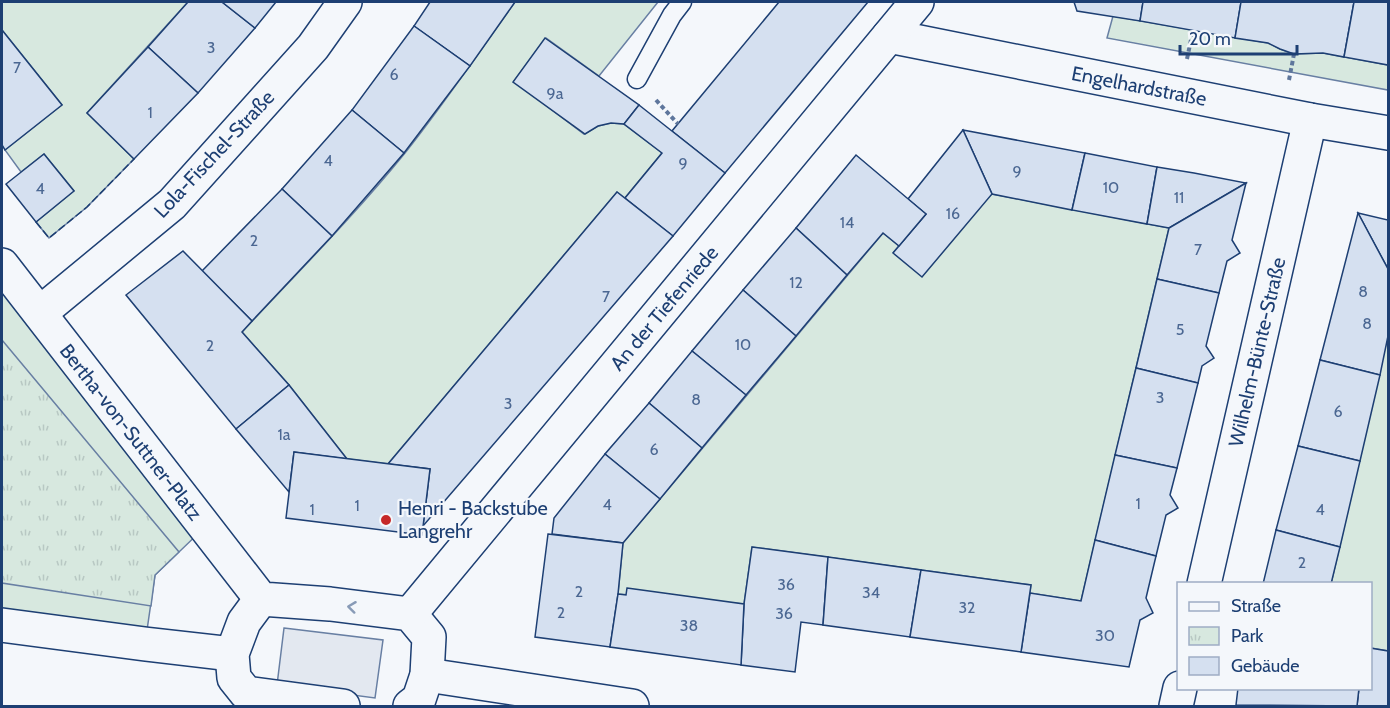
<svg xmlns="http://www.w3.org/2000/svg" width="1390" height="708" font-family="Cabin,sans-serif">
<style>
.green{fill:#d7e8df;stroke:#687fa3;stroke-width:1.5}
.park{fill:url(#park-tufts);stroke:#687fa3;stroke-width:1.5}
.parking{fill:#e3e8f0;stroke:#687fa3;stroke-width:1.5}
.building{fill:#d5e0f0;stroke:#1d3f73;stroke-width:1.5}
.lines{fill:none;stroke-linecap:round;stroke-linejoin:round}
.lane-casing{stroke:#1d3f73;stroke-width:21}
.street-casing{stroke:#1d3f73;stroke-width:36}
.path{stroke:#5e769c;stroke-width:4;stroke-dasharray:4.5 3;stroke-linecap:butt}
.lane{stroke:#f4f7fb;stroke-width:18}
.street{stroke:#f4f7fb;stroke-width:33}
.fence{stroke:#1d3f73;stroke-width:1.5;stroke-dasharray:8 3;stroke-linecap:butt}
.oneway{stroke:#889bb7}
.poi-dot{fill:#c62828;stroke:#f4f7fb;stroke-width:2}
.labels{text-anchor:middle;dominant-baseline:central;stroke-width:4.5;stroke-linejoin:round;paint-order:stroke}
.number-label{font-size:16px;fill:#4b6792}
.street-label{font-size:20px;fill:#1d3f73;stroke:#f4f7fb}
.poi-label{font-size:20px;fill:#1d3f73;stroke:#f4f7fb;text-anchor:start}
</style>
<defs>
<pattern id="park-tufts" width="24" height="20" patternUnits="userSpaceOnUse" patternTransform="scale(1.5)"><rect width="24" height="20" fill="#d7e8df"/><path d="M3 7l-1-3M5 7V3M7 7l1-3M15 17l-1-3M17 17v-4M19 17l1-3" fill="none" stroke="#b8c8c3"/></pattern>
</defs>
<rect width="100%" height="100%" fill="#f4f7fb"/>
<g class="green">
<path d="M2 2H188L87 113 134 159 87 207 49 238 36 222 74 191 44 154 21 172 5 150 62 105 2 30Z"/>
<path d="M515 2H658L599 76 546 38 514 81 584 134 598 126 611 123 624 124 662 153 625 198 617 192 388 464 347 459 289 385 242 332C297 273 354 216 405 153 444 104 479 52 515 2Z"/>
<path d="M1113 16 1268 43 1280 49 1294 54 1323 53 1388 65V90L1107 38Z"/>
<path d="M992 194 1169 228 1081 601 1030 593 1031 585 752 547 744 604 618 594 623 543 883 233 899 246 893 253Z"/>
<path d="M2 265 205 527 155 575 145 644 2 625Z"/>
<path d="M1388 335V651L1371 648 1370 584H1331Z"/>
</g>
<path class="park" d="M2 340 179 552 155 575 151 606 2 583Z"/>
<path class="parking" d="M284 628 383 640 375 698 277 685Z"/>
<g class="building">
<path d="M188 2H222L255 28 198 93 148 47Z"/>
<path d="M222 2H276L255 28Z"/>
<path d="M430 2H515L470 66 414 26Z"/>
<path d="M779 2H868L725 173 672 131Z"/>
<path d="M1074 2H1143L1140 21 1077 11Z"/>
<path d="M1143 2H1241L1235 38 1140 21Z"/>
<path d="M1241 2H1354L1344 57 1323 53 1294 54 1280 49 1268 43 1235 38Z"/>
<path d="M1354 2H1388V65L1344 57Z"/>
<path d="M414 26 470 66 404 153 352 110Z"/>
<path d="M2 30 62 105 5 150 2 145Z"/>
<path d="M545 38 639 105 624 124 611 123 598 126 585 134 513 82Z"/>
<path d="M148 47 198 93 134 159 87 113Z"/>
<path d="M639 105 725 173 673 236 625 198 662 153 624 124Z"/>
<path d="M352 110 404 153 332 236 282 189Z"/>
<path d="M963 130 1085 153 1072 210 992 194Z"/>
<path d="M963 130 992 194 922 277 893 253 926 214 908 199Z"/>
<path d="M1085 153 1157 167 1147 224 1072 210Z"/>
<path d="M44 154 74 191 36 222 6 184Z"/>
<path d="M856 155 926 214 899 246 883 233 847 275 796 228Z"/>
<path d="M1157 167 1194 173 1246 183 1169 228 1147 224Z"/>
<path d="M1246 183 1232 240 1240 253 1227 261 1219 293 1157 279 1169 228Z"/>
<path d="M282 189 332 236 252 321 202 271Z"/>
<path d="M617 192 673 236 423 526 430 469 388 464Z"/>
<path d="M1358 213 1388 220V269Z"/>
<path d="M1358 213 1388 269V336L1380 375 1320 360Z"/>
<path d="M796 228 847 275 796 336 743 290Z"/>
<path d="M183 251 252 321 242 332 289 385 236 429 126 295Z"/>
<path d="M1157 279 1219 293 1206 346 1214 358 1202 366 1198 383 1136 368Z"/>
<path d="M743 290 796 336 746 395 692 351Z"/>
<path d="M692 351 746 395 702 448 649 403Z"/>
<path d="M1320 360 1380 375 1360 461 1298 446Z"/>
<path d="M1136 368 1198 383 1177 468 1115 455Z"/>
<path d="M289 385 347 459 294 452 289 492 236 429Z"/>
<path d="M649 403 702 448 660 499 605 454Z"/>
<path d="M1298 446 1360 461 1340 547 1276 530Z"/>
<path d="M294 452 430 469 422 535 286 518Z"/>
<path d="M605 454 660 499 623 543 552 534 554 518Z"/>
<path d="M1115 455 1177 468 1170 495 1178 508 1166 515 1156 556 1095 540Z"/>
<path d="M1276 530 1340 547 1331 584H1263Z"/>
<path d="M548 534 623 543 618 594 610 647 535 637Z"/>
<path d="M1095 540 1156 556 1146 598 1153 613 1140 620 1129 667 1021 652 1030 593 1081 601Z"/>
<path d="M752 547 828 557 823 625 801 622 795 672 741 665 744 604Z"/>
<path d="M828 557 921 570 910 637 823 625Z"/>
<path d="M921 570 1031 585 1021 652 910 637Z"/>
<path d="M627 588 744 604 741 665 610 647 618 594 626 595Z"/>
<path d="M1370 648 1388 651V706H1357L1359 688H1370Z"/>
<path d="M1238 688H1359L1357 706 1236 705Z"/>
</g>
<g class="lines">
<g class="lane-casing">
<path id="lane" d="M637 79 672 15 682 2"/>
</g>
<g class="street-casing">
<g id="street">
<path d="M889 36 1310 120 1388 133"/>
<path d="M2 265 261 599 330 604 410 614 429 637 427 675 419 699 410 706"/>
<path d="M40 313 172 204 313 47 345 2"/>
<path d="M1204 584 1310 120"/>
<path d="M261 599 244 622 232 654 234 678 246 693 343 706"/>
<path d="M410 614 917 2"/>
<path d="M2 625 145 644 232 654"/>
<path d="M427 675 632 706"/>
<path d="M1176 706 1180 688"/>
</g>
</g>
<g class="path">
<path d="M1187 59 1193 30"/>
<path d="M1289 80 1294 54"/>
<path d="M656 100 678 124"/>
</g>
<use href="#lane" class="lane"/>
<use href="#street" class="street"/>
<path class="fence" d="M36 222 49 238 87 207 134 159"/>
</g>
<defs><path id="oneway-chevron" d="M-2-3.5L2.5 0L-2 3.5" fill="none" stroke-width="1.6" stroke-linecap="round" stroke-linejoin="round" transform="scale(1.5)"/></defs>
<use class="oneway" href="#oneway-chevron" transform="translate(352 607) rotate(-173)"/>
<circle class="poi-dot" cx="386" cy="520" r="6"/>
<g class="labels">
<g class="number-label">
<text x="211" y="47">3</text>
<text x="17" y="67">7</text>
<text x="394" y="74">6</text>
<text x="555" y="93">9a</text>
<text x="150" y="112">1</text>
<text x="328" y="160">4</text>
<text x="683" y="163">9</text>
<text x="1017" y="171">9</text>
<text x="1111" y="187">10</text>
<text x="40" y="188">4</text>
<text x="1179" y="197">11</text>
<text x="953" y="213">16</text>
<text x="847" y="222">14</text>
<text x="254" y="240">2</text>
<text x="1198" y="249">7</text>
<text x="796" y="282">12</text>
<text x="1363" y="291">8</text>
<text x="606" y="296">7</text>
<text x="1367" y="323">8</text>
<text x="1180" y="329">5</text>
<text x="743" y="344">10</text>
<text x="210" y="345">2</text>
<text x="1160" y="397">3</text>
<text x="696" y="399">8</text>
<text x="508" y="403">3</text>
<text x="1338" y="411">6</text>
<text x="284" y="434">1a</text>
<text x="654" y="449">6</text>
<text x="1138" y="503">1</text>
<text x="607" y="504">4</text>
<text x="357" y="505">1</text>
<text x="312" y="509">1</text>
<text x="1320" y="509">4</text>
<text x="1302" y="562">2</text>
<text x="786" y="584">36</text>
<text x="579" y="591">2</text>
<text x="871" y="592">34</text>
<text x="967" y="607">32</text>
<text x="561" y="612">2</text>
<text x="784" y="613">36</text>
<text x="689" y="625">38</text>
<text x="1105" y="635">30</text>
</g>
<g class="street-label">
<text transform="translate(1139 86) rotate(11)">Engelhardstraße</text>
<text transform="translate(214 154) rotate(-47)">Lola-Fischel-Straße</text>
<text transform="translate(664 308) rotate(-50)">An der Tiefenriede</text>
<text transform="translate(1257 352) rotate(-77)">Wilhelm-Bünte-Straße</text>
<text transform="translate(131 432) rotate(52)">Bertha-von-Suttner-Platz</text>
</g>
<g class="poi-label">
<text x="398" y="508">Henri - Backstube<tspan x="398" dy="23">Langrehr</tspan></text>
</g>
</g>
<rect width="1390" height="708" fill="none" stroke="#1d3f73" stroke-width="6"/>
<rect x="1177" y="582" width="195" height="108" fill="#f4f7fb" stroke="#9eadc5" stroke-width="1.5"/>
<rect x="1189" y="602" width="30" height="9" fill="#f4f7fb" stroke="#9eadc5" stroke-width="1.5"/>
<text x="1231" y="612" font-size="18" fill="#1d3f73">Straße</text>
<rect x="1189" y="627" width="30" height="18" fill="url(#park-tufts)" stroke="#9eadc5" stroke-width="1.5"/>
<text x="1231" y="642" font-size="18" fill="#1d3f73">Park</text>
<rect x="1189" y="657" width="30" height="18" fill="#d5e0f0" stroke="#9eadc5" stroke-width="1.5"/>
<text x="1231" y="672" font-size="18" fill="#1d3f73">Gebäude</text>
<path d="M1180 45v9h117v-9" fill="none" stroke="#1d3f73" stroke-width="3"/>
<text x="1189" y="45" font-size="18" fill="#1d3f73" stroke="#f4f7fb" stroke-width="4.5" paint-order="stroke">20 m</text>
</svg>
